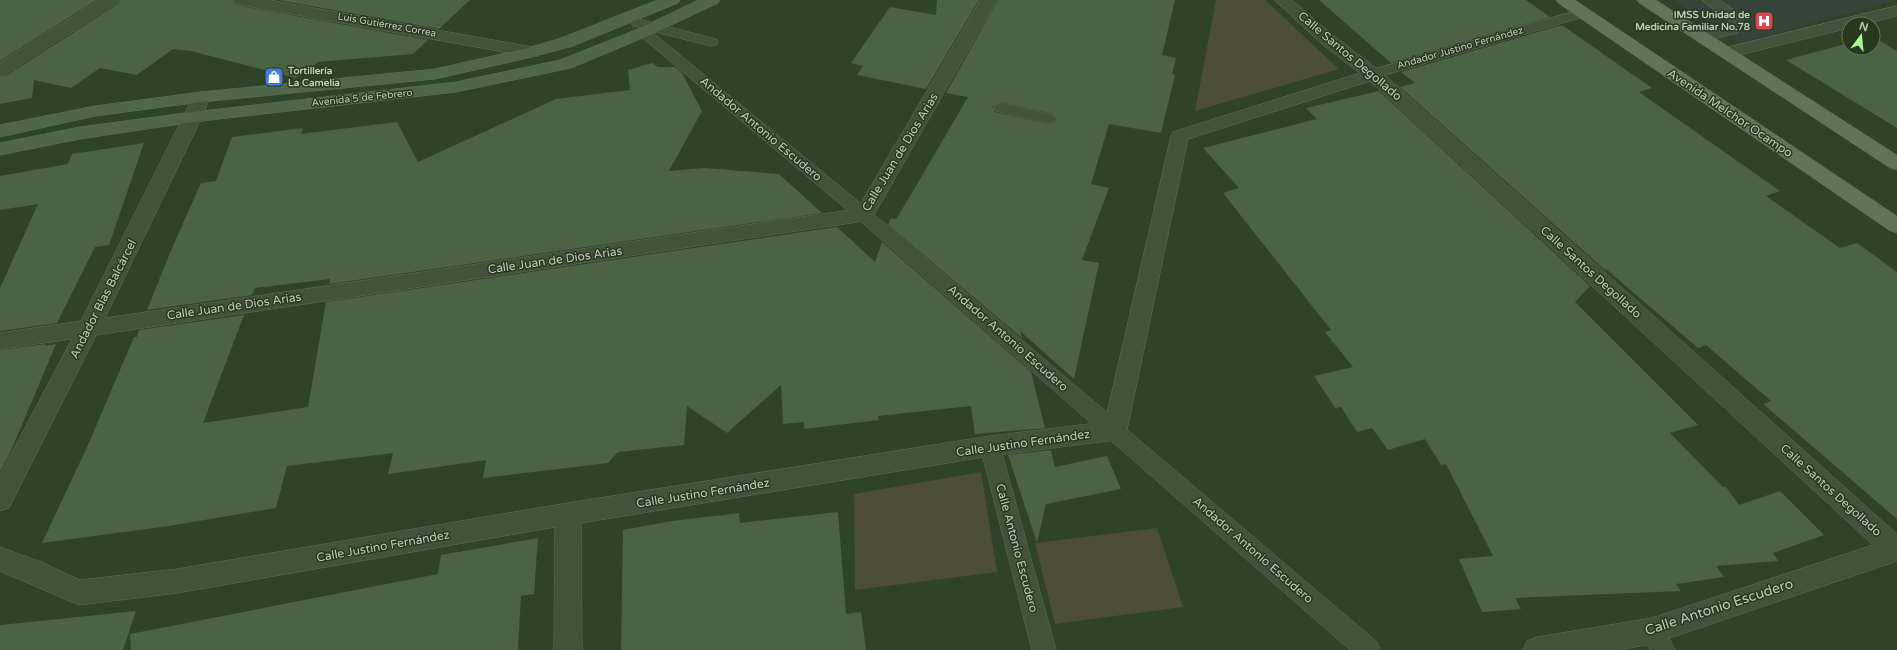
<svg xmlns="http://www.w3.org/2000/svg" width="1897" height="650" font-family="'Varela Round',sans-serif">
<style>
.medical{fill:#344439}
.green{fill:#4c4e36}
.building{fill:#4c6244;fill-rule:evenodd}
.lines{fill:none;stroke-linecap:round;stroke-linejoin:round}
.lane-casing{stroke:#60705b;stroke-width:1}
.street-casing{stroke:#60705b;stroke-width:1}
.secondary-casing{stroke:#60705b;stroke-width:1}
.primary-casing{stroke:#4e5f49;stroke-width:1}
.lane{fill:#42533c;fill-rule:evenodd}
.street{fill:#42533c;fill-rule:evenodd}
.secondary{fill:#50664b;fill-rule:evenodd}
.primary{fill:#61735b;fill-rule:evenodd}
.labels{text-anchor:middle;dominant-baseline:central;stroke-width:3;stroke-linejoin:round;paint-order:stroke}
.far-poi-label{font-size:10px;font-weight:bold;fill:#beccba;stroke:#273821;text-anchor:end}
.far-street-label{font-size:10px;fill:#beccba;stroke:#273821}
.street-label{font-size:12px;fill:#beccba;stroke:#273821}
.near-street-label{font-size:14px;fill:#beccba;stroke:#273821}
</style>
<rect width="100%" height="100%" fill="#2f4328"/>
<path class="medical" d="M1673 0H1897L1742 42Z"/>
<g class="green">
<path d="M1216 0H1265L1339 69 1195 111Z"/>
<path d="M981 472 997 572 855 590 854 494Z"/>
<path d="M1157 528 1183 607 1055 624 1035 543Z"/>
</g>
<g class="building">
<path d="M0 0H97L0 61Z"/>
<path d="M120 0H232L235 4 241 6 428 40 413 54 318 62 296 78 191 51 173 49 137 75 100 68 71 88 34 80 32 98 0 104V76L7 75 118 4Z"/>
<path d="M278 0H470L439 29Z"/>
<path d="M937 0H979L926 89 857 75 863 66 851 63 890 7 936 15Z"/>
<path d="M998 0H1175L1162 55 1176 58 1172 74 1175 75 1161 133 1109 124 1091 184 1109 188 1082 260 1099 263 1074 379 1020 331 1022 338 888 225 891 218 896 219 909 198 968 97 946 93ZM1001 102 1053 114 1056 119 1053 122 1047 124 995 112 992 107Z"/>
<path d="M1319 0H1526L1550 17 1391 63Z"/>
<path d="M1562 25 1652 88 1639 92 1780 191 1766 196 1840 248 1857 243 1897 272V519L1763 404 1771 401 1706 345 1698 348 1606 269 1605 270 1400 87 1415 83 1401 72Z"/>
<path d="M1873 37 1897 51V128L1786 60 1849 43V48H1873Z"/>
<path d="M652 63 658 67H675L682 73 702 111 669 171 704 168 779 174 822 213 329 284 330 279 255 288 252 295 147 310 172 248 201 183 216 181 232 137 303 128 301 134 397 122 418 162 556 99 630 90 628 70Z"/>
<path d="M1379 91 1590 286 1575 302 1698 425 1670 433 1723 487H1726L1739 505 1780 491 1824 535 1773 553 1778 561 1716 566 1724 577 1676 584 1681 591 1515 598 1521 609 1482 612 1459 559 1493 556 1446 464 1441 465 1425 439 1388 450 1372 428 1357 432 1341 407 1335 408 1314 376 1353 367 1325 332 1331 330 1223 193 1239 188 1203 148 1317 119 1306 108Z"/>
<path d="M144 143 109 245 95 247 57 323 0 331V288L38 204 0 210V176L68 164 72 154Z"/>
<path d="M837 227 875 262 882 242 1031 372 1045 428 975 434 971 406 878 416 879 420 804 429V422L783 424 781 385 727 433 687 406 684 445 618 452 608 463 483 478 486 460 388 474 393 453 287 466 276 508 169 526 42 543 88 445 134 337H137L139 330 244 315 203 423 308 407 326 302Z"/>
<path d="M46 344 45 346 56 344 11 451 0 472V350Z"/>
<path d="M1051 450 1055 467 1107 456 1121 489 1046 504 1037 543 1008 455Z"/>
<path d="M838 512 846 614 861 612 866 650H621L623 530 672 521 739 513 740 523Z"/>
<path d="M538 538 534 594 521 596 518 650H131L130 634 438 574 441 555Z"/>
<path d="M136 611 123 650H0V625Z"/>
</g>
<g class="lines">
<g class="lane-casing">
<g id="lane">
<path d="M1702 0C1707 0 1714 0 1718 0 1726 3 1745 18 1745 26L1738 33 1703 41 1698 40 1696 37 1698 34 1728 27 1731 25 1729 21Z"/>
<path d="M1582 9 1587 10 1589 13 1587 16 1378 77H1368L1366 74 1368 71Z"/>
<path d="M638 19 716 39 718 42 716 45 711 46 651 31 870 211 1377 642 1380 650H1350L858 219 639 35 637 32 642 28 633 26 631 23 633 20Z"/>
<path d="M1001 103 1053 115 1055 118 1053 121 1047 123 996 111 993 108 996 105Z"/>
<path d="M990 437 997 440 1000 446 1056 650H1032L980 446 983 440Z"/>
<path d="M1652 620 1661 623 1675 650H1650L1640 631 1643 623Z"/>
</g>
</g>
<g class="street-casing">
<g id="street">
<path d="M100 0H119L117 3 6 74 0 75V63Z"/>
<path d="M233 0H269L532 47 538 48 540 52 538 56 532 57 241 5 235 3Z"/>
<path d="M981 0H997L871 220 96 335 9 508 0 511V475L72 339 0 349V333L81 321 195 93 201 92 207 93 210 97 202 117 105 318 857 209Z"/>
<path d="M1275 0H1292L1334 36 1379 70 1897 534V561L1652 644 1617 650H1523L1527 641 1537 637 1652 618 1873 545 1370 81 1188 139 1127 430 1123 437 1115 440 990 456 581 523 582 650H554L555 527 177 593 79 605 0 571V547L41 562 80 580 177 569 568 503 990 436 1105 422 1171 136 1173 132 1360 73 1322 44Z"/>
<path d="M1897 6V16L1864 24H1849V28L1727 58 1721 57 1719 53 1721 49Z"/>
</g>
</g>
<g class="secondary-casing">
<g id="secondary">
<path d="M658 0H680L678 3 573 46 532 57 435 79 201 102 95 116 0 137V125L95 106 201 92 435 69 528 48 561 38Z"/>
<path d="M699 0H720L718 3 650 35 571 68 456 92 193 122 80 139 0 155V143L80 127 193 112 456 82 560 60 638 29Z"/>
</g>
</g>
<g class="primary-casing">
<g id="primary">
<path d="M1556 0H1575L1897 216V233L1890 231 1558 3Z"/>
<path d="M1637 0H1656L1897 155V170L1890 168 1639 3Z"/>
</g>
</g>
<use href="#lane" class="lane"/>
<use href="#street" class="street"/>
<use href="#secondary" class="secondary"/>
<use href="#primary" class="primary"/>
</g>
<defs>
<g id="hospital-square" transform="scale(1)"><rect x="-9" y="-9" width="18" height="18" rx="4" fill="#e0444e" stroke="#273821"/><path d="M-5-5h3v3.5h4V-5h3V5h-3V1.5h-4V5h-3Z" fill="#fff"/></g>
<g id="shop-square" transform="scale(1)"><rect x="-9" y="-9" width="18" height="18" rx="4" fill="#3f7fe0" stroke="#273821"/><path d="M-5-2.5h2.3a2.7 3.5 0 0 1 5.4 0H5L5.5 6h-11ZM-1.5-2.5h3a1.5 2.3 0 0 0-3 0Z" fill="#fff"/></g>
</defs>
<g fill-rule="evenodd">
<use href="#hospital-square" x="1764" y="21"/>
<use href="#shop-square" x="274" y="77"/>
</g>
<g class="labels">
<g class="far-poi-label">
<text x="1750" y="15">IMSS Unidad de<tspan x="1750" dy="12">Medicina Familiar No.78</tspan></text>
<text x="288" y="71" text-anchor="start">Tortillería<tspan x="288" dy="12">La Camelia</tspan></text>
</g>
<g class="far-street-label">
<text transform="translate(387 25) rotate(10)">Luis Gutiérrez Correa</text>
<text transform="translate(1460 48) rotate(-16)">Andador Justino Fernández</text>
<text transform="translate(362 98) rotate(-6)">Avenida 5 de Febrero</text>
</g>
<g class="street-label">
<text transform="translate(1350 56) rotate(40)">Calle Santos Degollado</text>
<text transform="translate(1730 113) rotate(34)">Avenida Melchor Ocampo</text>
<text transform="translate(761 129) rotate(40)">Andador Antonio Escudero</text>
<text transform="translate(900 152) rotate(-59)">Calle Juan de Dios Arias</text>
<text transform="translate(555 260) rotate(-8)">Calle Juan de Dios Arias</text>
<text transform="translate(1591 272) rotate(42)">Calle Santos Degollado</text>
<text transform="translate(103 299) rotate(-63)">Andador Blas Balcárcel</text>
<text transform="translate(234 306) rotate(-8)">Calle Juan de Dios Arias</text>
<text transform="translate(1008 338) rotate(41)">Andador Antonio Escudero</text>
<text transform="translate(1023 443) rotate(-8)">Calle Justino Fernández</text>
<text transform="translate(1831 490) rotate(42)">Calle Santos Degollado</text>
<text transform="translate(703 493) rotate(-9)">Calle Justino Fernández</text>
<text transform="translate(383 546) rotate(-10)">Calle Justino Fernández</text>
<text transform="translate(1017 548) rotate(75)">Calle Antonio Escudero</text>
<text transform="translate(1253 550) rotate(41)">Andador Antonio Escudero</text>
</g>
<g class="near-street-label">
<text transform="translate(1719 607) rotate(-18)">Calle Antonio Escudero</text>
</g>
</g>
<g transform="translate(1861 36) rotate(16)"><circle r="19" fill="#273821" stroke="#63735e"/>
<path d="M0-3L7 15L0 10L-7 15Z" fill="#aaf695"/>
<text y="-6" font-size="11" font-weight="bold" text-anchor="middle" fill="#beccba">N</text>
</g>
</svg>
